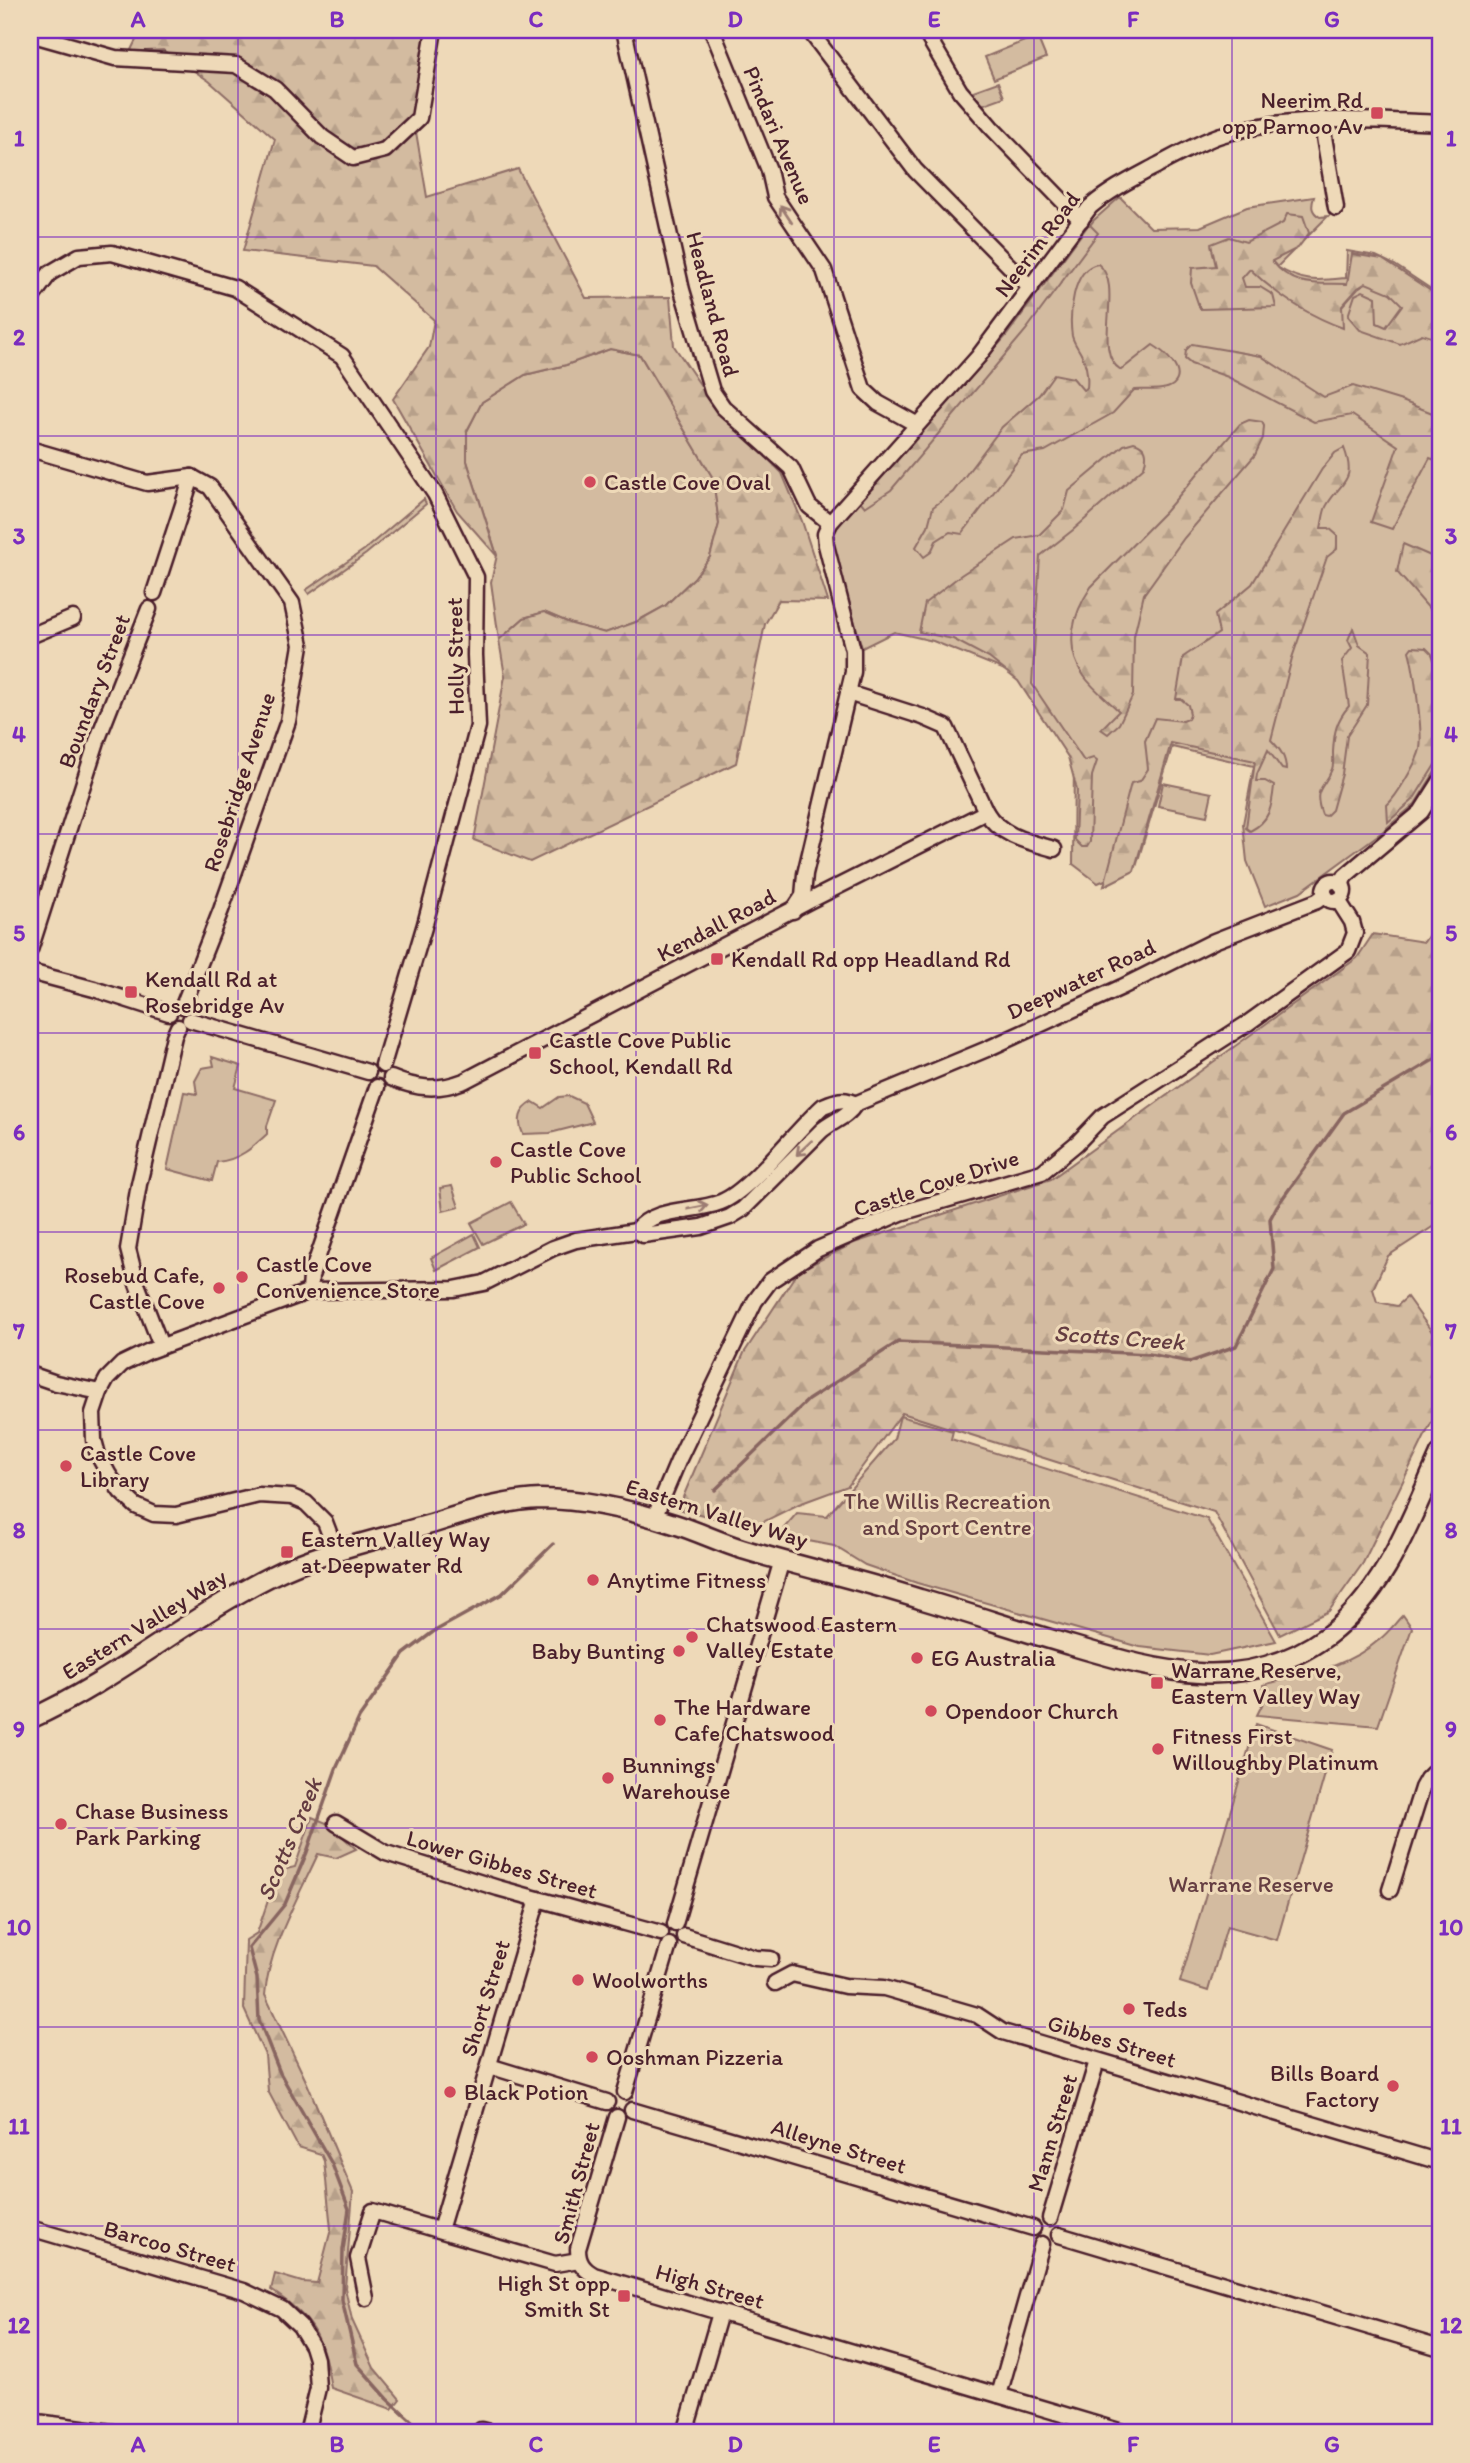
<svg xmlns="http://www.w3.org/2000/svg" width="1470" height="2463" font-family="Itim,sans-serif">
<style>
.green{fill:#d3bba0;stroke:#8e6d66;stroke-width:2}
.forest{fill:url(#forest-firs);stroke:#8e6d66;stroke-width:2}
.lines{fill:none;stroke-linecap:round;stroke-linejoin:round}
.stream{stroke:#886560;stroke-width:3.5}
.minor-casing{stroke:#4a1f2b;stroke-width:19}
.major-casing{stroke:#4a1f2b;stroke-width:23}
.minor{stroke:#eed9b8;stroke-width:14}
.major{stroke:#eed9b8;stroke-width:18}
.oneway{stroke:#9c7c72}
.grid{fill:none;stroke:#7b2cbf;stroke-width:2;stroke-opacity:0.55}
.poi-dot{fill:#d1495b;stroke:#eed9b8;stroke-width:2.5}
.labels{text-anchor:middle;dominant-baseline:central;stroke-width:6;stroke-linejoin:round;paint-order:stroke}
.poi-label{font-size:23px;fill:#4a1f2b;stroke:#eed9b8;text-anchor:start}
.street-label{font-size:23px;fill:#4a1f2b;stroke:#eed9b8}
.park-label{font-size:23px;fill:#653e42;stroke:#eed9b8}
.water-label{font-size:24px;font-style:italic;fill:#643c41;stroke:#eed9b8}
.neatline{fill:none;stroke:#7b2cbf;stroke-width:2.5}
.grid-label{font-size:23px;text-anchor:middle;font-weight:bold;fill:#7b2cbf}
</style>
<defs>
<pattern id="forest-firs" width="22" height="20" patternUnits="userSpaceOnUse" patternTransform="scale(1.75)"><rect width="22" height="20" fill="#d3bba0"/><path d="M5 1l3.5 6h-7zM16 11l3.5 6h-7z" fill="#b7a08a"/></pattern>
</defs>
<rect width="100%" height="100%" fill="#eed9b8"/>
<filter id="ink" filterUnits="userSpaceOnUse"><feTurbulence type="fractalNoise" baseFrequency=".0143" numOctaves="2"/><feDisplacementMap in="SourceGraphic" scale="14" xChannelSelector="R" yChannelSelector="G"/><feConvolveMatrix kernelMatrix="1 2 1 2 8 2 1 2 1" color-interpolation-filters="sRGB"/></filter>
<g filter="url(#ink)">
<g class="green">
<path d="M1037 36 1046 58 994 79 985 57Z"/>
<path d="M998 82 1004 97 979 106 973 91Z"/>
<path d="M1120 197 1151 228 1200 227 1247 207 1314 197C1311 206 1311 212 1320 217L1328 216 1277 267C1304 283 1316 281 1346 278L1347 251 1376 256 1395 265 1440 295V764L1415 804 1382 832 1300 892 1265 906 1247 861 1243 824 1254 766 1172 747 1136 867 1098 883 1073 864 1074 761 1015 674 933 641 894 632 862 648 834 548V533L842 521 963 392 1094 220Z"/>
<path d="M610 349 640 355 713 478 719 524 710 557 694 578 665 606 636 622 605 633 572 624 544 612 524 618 499 640 491 582 497 555 467 461V431L482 402 525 375 566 365Z"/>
<path d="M424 499 426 504 366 554 309 594 306 590 364 550Z"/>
<path d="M1163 783 1212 793 1207 816 1158 806Z"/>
<path d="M212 1057 241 1066 235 1088 276 1100 267 1126V1134C252 1148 239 1160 217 1162L212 1181 167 1169 184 1092 197 1094 195 1081 202 1068 214 1066Z"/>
<path d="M569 1096 584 1103 593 1122 550 1133 523 1134C517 1120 519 1110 533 1102L543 1108 559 1097Z"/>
<path d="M452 1186 459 1207 443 1211 440 1188Z"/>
<path d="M511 1202 524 1224 483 1244 471 1223Z"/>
<path d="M474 1234 480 1247 436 1270 431 1258Z"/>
<path d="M900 1416 953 1431 951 1439 1207 1519 1276 1641 1210 1655 1140 1647 917 1583 865 1565 834 1546 778 1535 797 1513 827 1516 894 1439Z"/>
<path d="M1403 1615 1412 1628 1378 1726 1257 1715 1264 1701 1263 1685C1305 1674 1347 1668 1380 1639 1389 1632 1395 1623 1403 1615Z"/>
<path d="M1256 1724 1332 1750 1277 1940 1227 1926 1208 1991 1180 1982Z"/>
</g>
<g class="forest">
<path d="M141 30H428L415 126 427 197 518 169 586 298 670 297 674 346 714 405 782 473 802 521 828 601 779 600 765 624 736 763 530 862 474 840 505 676 499 640 524 618 544 612 572 624 605 633 636 622 665 606 694 578 710 557 719 524 713 478 640 355 610 349 566 365 525 375 482 402 467 431V461L497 556 457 511 393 399 429 347 434 320 373 266 243 251 275 139 209 81 163 50 130 52Z"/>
<path d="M1287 214 1303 216 1309 233 1298 248 1272 261C1293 288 1316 283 1347 284L1352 254 1382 259 1440 297V344L1435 338 1422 334 1400 344 1360 330 1348 316 1355 295 1363 291 1376 297 1377 323 1386 327 1402 305 1390 293 1366 283 1358 288 1342 306 1343 328C1308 315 1277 296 1250 269L1242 278 1245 287H1260L1273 295 1276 307 1200 309 1191 283 1192 268 1216 266 1211 244 1229 237 1246 242 1283 223Z"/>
<path d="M1089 224 1098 233 1026 330 891 490 865 507 860 501 865 494 1006 336Z"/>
<path d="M1098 264C1126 285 1090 351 1121 370L1153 345C1163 351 1188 372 1173 385 1164 392 1145 389 1134 390L1113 413 1045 451 1022 455 962 534 950 532 936 541 931 552 924 557 916 547 928 526 933 507 953 492 1002 427 1039 395 1054 374 1073 378 1083 390 1087 388C1088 378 1087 366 1082 356 1079 349 1074 344 1072 336 1069 316 1072 268 1098 264Z"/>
<path d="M1192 344 1261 356 1324 397 1353 386 1402 401 1440 416V462L1430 458 1392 529 1371 522 1398 446 1352 415 1314 422 1228 377 1191 364 1185 359 1186 350Z"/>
<path d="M1249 420 1262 422 1264 426 1263 438 1255 455 1184 538 1144 594 1134 636 1133 695 1119 724 1108 734 1101 729 1119 711C1108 700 1093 689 1084 676 1063 647 1073 614 1091 587L1165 512 1240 424Z"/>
<path d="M1134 442C1147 446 1148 454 1144 467L1073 530 1040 556 1032 684 1084 761 1093 758 1097 761 1092 776 1090 842 1087 847H1082L1075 840 1077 790 1068 757 1018 681 989 658 953 639 919 632 925 603 961 575 1016 539 1039 535 1064 510 1069 491 1124 445Z"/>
<path d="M1344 448C1357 482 1341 481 1327 505 1323 511 1323 521 1321 528H1329L1337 535V549L1327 557 1292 658 1271 740C1280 749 1286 757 1286 770L1282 769 1268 750 1257 774 1256 781H1265L1274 786C1272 806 1270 821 1250 831L1246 828 1255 761 1171 743 1134 871 1104 886 1131 783 1140 781 1148 769 1145 741 1155 718 1183 721 1188 719 1190 714 1188 705 1181 699H1176L1183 657 1219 633 1215 615 1252 584 1322 469 1335 453Z"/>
<path d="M1403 544 1440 560V631L1432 612 1397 572Z"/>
<path d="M1353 628 1359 645 1370 653 1367 705 1347 736 1342 774 1332 810 1326 816 1322 815C1312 787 1324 790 1332 769 1334 764 1333 757 1333 752 1334 732 1336 721 1349 706L1342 661 1352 648 1348 640Z"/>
<path d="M1412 647 1426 648 1432 654 1440 677V757L1413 800 1388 822 1387 805C1397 796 1417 762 1420 749 1423 732 1414 668 1409 651Z"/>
<path d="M1440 919V1222L1388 1256 1373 1289 1377 1302 1397 1306 1407 1297 1440 1343V1405L1363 1563 1329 1611 1280 1635 1214 1512 902 1413 848 1486 799 1504 753 1527 678 1509 744 1353 798 1271 854 1243 1051 1179 1357 958 1373 934 1424 942Z"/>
<path d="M312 1817 329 1824 356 1849 336 1858 318 1854C299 1896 268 1949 265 1995L307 2083 353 2192 345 2288 352 2320 374 2368 400 2399 392 2409 331 2388C322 2336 315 2319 271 2290L275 2274 302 2282 317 2283 331 2229 324 2161 321 2154 298 2147 268 2091 265 2055 244 2009 246 1940 257 1933 278 1871 295 1867Z"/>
</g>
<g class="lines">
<g class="stream">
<path d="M715 1490 808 1400 898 1342 1149 1354 1190 1362 1236 1346 1274 1269 1270 1219 1277 1206 1344 1113 1440 1056"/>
<path d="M425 2433 388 2399 357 2364 342 2300 343 2250 349 2209 332 2164 280 2073 259 2020 257 1978 249 1948 285 1904 307 1852 336 1769 359 1718 404 1654 433 1632 502 1594 553 1544"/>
</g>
<g class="minor-casing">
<g id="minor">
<path d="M624 30 682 290 712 391 723 407 791 468 809 506 830 523"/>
<path d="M712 30 769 170 775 197 824 270 863 389 878 403 916 424"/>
<path d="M809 30 915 170 1031 288"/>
<path d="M924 30 960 91 991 127 1081 220"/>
<path d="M30 34 115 58 236 65 275 89 322 137 353 158 385 150 419 118 434 30"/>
<path d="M1321 119 1336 208"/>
<path d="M30 300 50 273 79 256 112 253 235 288 342 356 435 494 476 577 475 655 478 726 425 924 383 1065"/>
<path d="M30 449 147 483 192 477"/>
<path d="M154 593 192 477"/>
<path d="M30 636 73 618"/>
<path d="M848 693 923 717 946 727 986 812"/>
<circle cx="1334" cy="891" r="10"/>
<path d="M1341 885 1345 876 1421 812 1440 782"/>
<path d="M793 911 803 896 805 874 853 672V650L826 545 825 534 830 523 978 357 1090 207C1111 189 1134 178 1158 165 1179 154 1200 142 1221 135 1293 114 1367 120 1440 123"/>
<path d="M30 950 97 741 149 609"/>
<path d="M30 972 94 989 169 1013"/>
<path d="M183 1006 221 910 288 721 301 645 292 603 210 487 192 477"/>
<path d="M190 1020 368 1072"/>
<path d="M391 1078C417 1089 438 1091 464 1081L811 900 986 812C1000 836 1029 842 1054 849"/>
<path d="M636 1231C655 1206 694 1213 721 1202 750 1191 796 1130 823 1106 835 1101 844 1097 855 1104"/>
<path d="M310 1291 311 1276 377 1087"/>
<path d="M161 1346 137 1284 128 1249 139 1184 174 1036 178 1027"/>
<path d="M30 1374 56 1383 100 1392"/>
<path d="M654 1518 679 1459 755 1301 770 1281 818 1249 901 1213 1042 1172 1077 1143 1103 1116 1248 1023 1348 951 1355 933 1352 922 1338 900"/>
<path d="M336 1551 325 1522 306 1503 292 1497 259 1495 176 1515 154 1514 136 1506 121 1492 109 1475 98 1455 94 1440 93 1413 100 1392 107 1379 122 1364 149 1351 310 1291 454 1289 484 1283 553 1248 576 1240 636 1231 643 1235 701 1227 730 1217 743 1209 821 1131C832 1121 847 1118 855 1104L987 1049 1122 987 1214 941 1317 901 1325 895"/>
<path d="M336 1823 386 1853 498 1888 661 1933"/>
<path d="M1390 1890 1422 1788 1427 1779 1440 1766"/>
<path d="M675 1924 782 1560"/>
<path d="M684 1936 755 1958 771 1959"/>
<path d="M775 1983 792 1974 845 1986 884 1988 977 2015 1003 2032 1440 2162"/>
<path d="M489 2066 607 2102"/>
<path d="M625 2092 669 1945"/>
<path d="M632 2110 1033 2228"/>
<path d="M617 2117 578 2249C578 2262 583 2269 594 2275L1126 2433"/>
<path d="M1050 2218 1097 2061"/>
<path d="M30 2228 244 2291 282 2309 300 2326 312 2346 316 2359 318 2388 307 2433"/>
<path d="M440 2230 538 1899"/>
<path d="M1059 2235 1440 2348"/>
<path d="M366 2298 358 2258 373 2211 555 2264 579 2260"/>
<path d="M999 2395 1042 2244"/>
<path d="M30 2421 119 2433"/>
<path d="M481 2430 493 2433"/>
<path d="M685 2433 720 2313"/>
<path d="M1077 2433 1080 2420"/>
</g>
</g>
<g class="major-casing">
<path id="major" d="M30 1719C115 1681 187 1618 271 1576 319 1552 373 1541 424 1526 461 1515 501 1500 541 1499 586 1499 631 1510 674 1524 697 1531 719 1542 742 1549 801 1567 861 1580 920 1599 971 1614 1022 1631 1073 1646 1161 1672 1245 1696 1327 1636 1386 1592 1411 1518 1440 1454"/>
</g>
<use href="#minor" class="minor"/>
<use href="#major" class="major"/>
</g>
<defs><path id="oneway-shaft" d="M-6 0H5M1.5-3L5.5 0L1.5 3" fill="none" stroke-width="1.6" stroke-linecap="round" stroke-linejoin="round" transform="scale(1.75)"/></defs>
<g class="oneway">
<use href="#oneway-shaft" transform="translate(786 214) rotate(-123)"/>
<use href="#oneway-shaft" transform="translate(804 1148) rotate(136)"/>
<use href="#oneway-shaft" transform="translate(698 1207) rotate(-11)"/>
</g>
</g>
<path class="grid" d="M238 30V2433M436 30V2433M636 30V2433M834 30V2433M1034 30V2433M1232 30V2433M30 237H1440M30 436H1440M30 635H1440M30 834H1440M30 1033H1440M30 1232H1440M30 1430H1440M30 1629H1440M30 1828H1440M30 2027H1440M30 2226H1440"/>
<g class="poi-dot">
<rect x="1370" y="106" width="14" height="14" rx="3.5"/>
<circle cx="590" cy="482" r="7"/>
<rect x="710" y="952" width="14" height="14" rx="3.5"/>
<rect x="124" y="985" width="14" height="14" rx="3.5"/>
<rect x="528" y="1046" width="14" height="14" rx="3.5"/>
<circle cx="496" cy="1162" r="7"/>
<circle cx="242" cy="1277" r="7"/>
<circle cx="219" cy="1288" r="7"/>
<circle cx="66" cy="1466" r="7"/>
<rect x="280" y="1545" width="14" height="14" rx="3.5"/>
<circle cx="593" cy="1580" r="7"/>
<circle cx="692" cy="1637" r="7"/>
<circle cx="679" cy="1651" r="7"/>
<circle cx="917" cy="1658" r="7"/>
<rect x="1150" y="1676" width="14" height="14" rx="3.5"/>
<circle cx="931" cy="1711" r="7"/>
<circle cx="660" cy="1720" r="7"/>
<circle cx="1158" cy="1749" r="7"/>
<circle cx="608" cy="1778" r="7"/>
<circle cx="61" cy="1824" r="7"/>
<circle cx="578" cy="1980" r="7"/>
<circle cx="1129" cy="2009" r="7"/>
<circle cx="592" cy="2057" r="7"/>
<circle cx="1393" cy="2086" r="7"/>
<circle cx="450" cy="2092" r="7"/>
<rect x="617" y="2289" width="14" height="14" rx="3.5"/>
</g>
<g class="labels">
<g class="poi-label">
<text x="1363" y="100" text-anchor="end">Neerim Rd<tspan x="1363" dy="26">opp Parnoo Av</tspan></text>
<text x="604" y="482">Castle Cove Oval</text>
<text x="731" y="959">Kendall Rd opp Headland Rd</text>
<text x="145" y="979">Kendall Rd at<tspan x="145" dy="26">Rosebridge Av</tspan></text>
<text x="549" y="1040">Castle Cove Public<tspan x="549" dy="26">School, Kendall Rd</tspan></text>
<text x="510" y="1149">Castle Cove<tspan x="510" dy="26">Public School</tspan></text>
<text x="256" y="1264">Castle Cove<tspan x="256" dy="26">Convenience Store</tspan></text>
<text x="205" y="1275" text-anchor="end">Rosebud Cafe,<tspan x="205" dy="26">Castle Cove</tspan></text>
<text x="80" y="1453">Castle Cove<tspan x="80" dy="26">Library</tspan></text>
<text x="301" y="1539">Eastern Valley Way<tspan x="301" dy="26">at Deepwater Rd</tspan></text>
<text x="607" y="1580">Anytime Fitness</text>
<text x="706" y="1624">Chatswood Eastern<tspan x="706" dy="26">Valley Estate</tspan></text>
<text x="665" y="1651" text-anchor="end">Baby Bunting</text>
<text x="931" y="1658">EG Australia</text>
<text x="1171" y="1670">Warrane Reserve,<tspan x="1171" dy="26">Eastern Valley Way</tspan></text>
<text x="674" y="1707">The Hardware<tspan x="674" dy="26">Cafe Chatswood</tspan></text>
<text x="945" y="1711">Opendoor Church</text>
<text x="1172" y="1736">Fitness First<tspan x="1172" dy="26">Willoughby Platinum</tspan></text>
<text x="622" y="1765">Bunnings<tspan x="622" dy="26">Warehouse</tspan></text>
<text x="75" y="1811">Chase Business<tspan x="75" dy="26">Park Parking</tspan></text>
<text x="592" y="1980">Woolworths</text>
<text x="1143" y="2009">Teds</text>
<text x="606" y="2057">Ooshman Pizzeria</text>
<text x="1379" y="2073" text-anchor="end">Bills Board<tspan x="1379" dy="26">Factory</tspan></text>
<text x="464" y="2092">Black Potion</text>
<text x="610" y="2283" text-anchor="end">High St opp<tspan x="610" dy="26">Smith St</tspan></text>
</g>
<g class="street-label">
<text transform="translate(779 135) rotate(67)">Pindari Avenue</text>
<text transform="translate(1037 244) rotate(-53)">Neerim Road</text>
<text transform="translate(713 304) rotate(75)">Headland Road</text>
<text transform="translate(455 656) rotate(-91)">Holly Street</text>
<text transform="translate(94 691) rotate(-69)">Boundary Street</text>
<text transform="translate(239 782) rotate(-72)">Rosebridge Avenue</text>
<text transform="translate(716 925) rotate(-28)">Kendall Road</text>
<text transform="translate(1081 979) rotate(-25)">Deepwater Road</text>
<text transform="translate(936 1183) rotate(-18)">Castle Cove Drive</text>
<text transform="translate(717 1513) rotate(17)">Eastern Valley Way</text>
<text transform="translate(144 1624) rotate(-32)">Eastern Valley Way</text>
<text transform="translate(502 1864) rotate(16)">Lower Gibbes Street</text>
<text transform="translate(485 1998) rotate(-73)">Short Street</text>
<text transform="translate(1112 2041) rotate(17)">Gibbes Street</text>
<text transform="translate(1052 2133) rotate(-73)">Mann Street</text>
<text transform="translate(839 2146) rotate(17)">Alleyne Street</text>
<text transform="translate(576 2183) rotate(-75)">Smith Street</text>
<text transform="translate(170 2246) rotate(16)">Barcoo Street</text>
<text transform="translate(710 2286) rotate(16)">High Street</text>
</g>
<g class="park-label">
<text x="947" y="1501">The Willis Recreation<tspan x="947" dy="26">and Sport Centre</tspan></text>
<text x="1251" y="1884">Warrane Reserve</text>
</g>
<g class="water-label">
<text transform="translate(1119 1337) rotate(4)">Scotts Creek</text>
<text transform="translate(289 1839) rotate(-67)">Scotts Creek</text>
</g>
</g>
<rect width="1470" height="2463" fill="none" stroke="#eed9b8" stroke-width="77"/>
<rect x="38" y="38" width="1394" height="2386" class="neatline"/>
<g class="grid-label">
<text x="138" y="27">A</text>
<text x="337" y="27">B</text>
<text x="536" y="27">C</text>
<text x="735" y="27">D</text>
<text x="934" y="27">E</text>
<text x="1133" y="27">F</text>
<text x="1332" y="27">G</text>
<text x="19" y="146">1</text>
<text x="1451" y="146">1</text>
<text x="19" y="345">2</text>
<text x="1451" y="345">2</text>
<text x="19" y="544">3</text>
<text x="1451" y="544">3</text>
<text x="19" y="742">4</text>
<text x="1451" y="742">4</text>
<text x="19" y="941">5</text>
<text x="1451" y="941">5</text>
<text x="19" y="1140">6</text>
<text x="1451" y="1140">6</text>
<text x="19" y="1339">7</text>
<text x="1451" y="1339">7</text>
<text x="19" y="1538">8</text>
<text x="1451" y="1538">8</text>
<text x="19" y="1737">9</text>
<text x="1451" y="1737">9</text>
<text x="19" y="1935">10</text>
<text x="1451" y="1935">10</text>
<text x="19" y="2134">11</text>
<text x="1451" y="2134">11</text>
<text x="19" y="2333">12</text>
<text x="1451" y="2333">12</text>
<text x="138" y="2452">A</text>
<text x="337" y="2452">B</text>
<text x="536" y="2452">C</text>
<text x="735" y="2452">D</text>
<text x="934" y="2452">E</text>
<text x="1133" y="2452">F</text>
<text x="1332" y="2452">G</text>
</g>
</svg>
